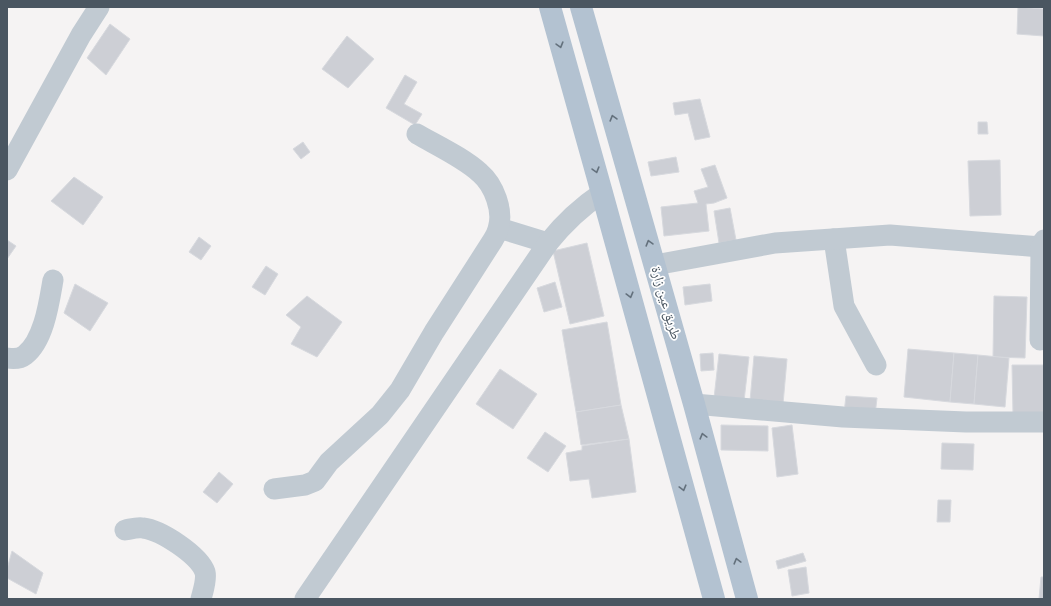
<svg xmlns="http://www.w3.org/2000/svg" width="1051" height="606" font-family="'Fira Sans Condensed','Noto Naskh Arabic',sans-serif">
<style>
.building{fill:#cdcfd5;stroke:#d7d9de}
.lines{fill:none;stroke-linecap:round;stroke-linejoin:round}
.minor{stroke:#c1cad2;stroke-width:21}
.major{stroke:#b3c2d1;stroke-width:22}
.oneway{stroke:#64717d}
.labels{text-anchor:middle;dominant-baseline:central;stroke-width:3.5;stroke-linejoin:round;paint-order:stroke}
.street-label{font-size:14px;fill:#4a5661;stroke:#fff}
</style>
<rect width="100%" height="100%" fill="#f5f3f3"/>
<g class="building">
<path d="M1018 7 1044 9V36L1017 34Z"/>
<path d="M110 24 130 39 106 75 87 58Z"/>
<path d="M347 36 374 59 348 88 322 69Z"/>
<path d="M405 75 417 82 404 104 422 114 415 125 386 108Z"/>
<path d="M700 99 710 137 695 140 688 113 675 115 673 103Z"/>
<path d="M978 122H987L988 134H978Z"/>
<path d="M303 142 310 152 301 159 293 149Z"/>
<path d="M676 157 679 172 651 176 648 162Z"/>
<path d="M1000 160 1001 215 970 216 968 161Z"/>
<path d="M715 165 727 198 714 203 706 204 709 231 664 236 661 207 698 203 694 191 708 187 701 169Z"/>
<path d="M74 177 103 197 83 225 51 201Z"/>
<path d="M730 208 736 240 719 243 714 211Z"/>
<path d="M199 237 211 246 201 260 189 252Z"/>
<path d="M7 240 16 246 7 259Z"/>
<path d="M587 243 604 316 570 324 553 251Z"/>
<path d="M266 266 278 274 265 295 252 287Z"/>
<path d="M555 282 562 307 544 312 537 288Z"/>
<path d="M75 284 108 303 90 331 64 313Z"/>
<path d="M710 284 712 301 685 305 683 287Z"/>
<path d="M307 296 342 322 317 357 291 344 301 327 286 315Z"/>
<path d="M994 296 1027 297 1025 358 993 357Z"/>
<path d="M607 322 621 405 576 412 562 330Z"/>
<path d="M908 349 954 353 950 402 904 397Z"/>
<path d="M713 353 714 370 701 371 700 354Z"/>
<path d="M954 353 978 355 974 404 950 402Z"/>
<path d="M719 354 749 357 744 401 714 398Z"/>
<path d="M978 355 1009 358 1005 407 974 404Z"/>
<path d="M754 356 787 359 783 404 750 401Z"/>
<path d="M1012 365H1044V413L1013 414Z"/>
<path d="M500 369 537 394 513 429 476 404Z"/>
<path d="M846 396 877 398 875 415 844 413Z"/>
<path d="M621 405 629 439 581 445 576 412Z"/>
<path d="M721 425 768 426V451L721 450Z"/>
<path d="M792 425 798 474 777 477 772 428Z"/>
<path d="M545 432 566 446 548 472 527 458Z"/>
<path d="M629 439 636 492 592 498 589 479 570 481 566 453 582 450V446Z"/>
<path d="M942 443 974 444 973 470 941 469Z"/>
<path d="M219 472 233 484 217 503 203 492Z"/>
<path d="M938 500H951L950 522H937Z"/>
<path d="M12 551 43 573 36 594 7 578V569Z"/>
<path d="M803 553 806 561 778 569 776 561Z"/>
<path d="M806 567 809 593 792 596 788 570Z"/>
<path d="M1041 577H1044V599H1039Z"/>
</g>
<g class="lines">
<g class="minor">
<path d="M7 170 81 35 99 7"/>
<path d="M499 228 548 243"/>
<path d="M834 239 844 306 876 365"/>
<path d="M655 265 775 243 890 235 1041 247 1044 240"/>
<path d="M1040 340 1041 247"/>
<path d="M7 358C13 359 20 359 25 355 44 340 49 303 53 280"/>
<path d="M694 404 843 417 966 422H1044"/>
<path d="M274 489 305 485 315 481 329 462 380 415 400 390 434 332 493 240C495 237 497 233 498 229 504 211 494 185 480 173 464 158 436 145 417 134"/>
<path d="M125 530C131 529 137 527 143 528 161 530 199 555 205 572 207 580 203 591 201 599"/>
<path d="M305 599 548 243C564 223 581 207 602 193"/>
</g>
<g class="major">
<path d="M550 7 602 193 714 599"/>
<path d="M581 7 694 404 747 599"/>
</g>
</g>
<defs><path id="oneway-chevron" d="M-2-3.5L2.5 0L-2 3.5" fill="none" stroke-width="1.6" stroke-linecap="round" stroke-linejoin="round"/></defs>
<g class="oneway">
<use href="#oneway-chevron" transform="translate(560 45) rotate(74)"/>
<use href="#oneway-chevron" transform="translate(613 118) rotate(-106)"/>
<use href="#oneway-chevron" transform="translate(596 170) rotate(74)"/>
<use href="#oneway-chevron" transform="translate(649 243) rotate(-106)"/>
<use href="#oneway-chevron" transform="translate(630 295) rotate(75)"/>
<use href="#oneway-chevron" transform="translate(703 436) rotate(-105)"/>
<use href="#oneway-chevron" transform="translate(683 488) rotate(75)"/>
<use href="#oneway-chevron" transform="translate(737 561) rotate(-105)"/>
</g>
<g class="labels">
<g class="street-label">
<text transform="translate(666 303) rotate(74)">طريق عين زارة</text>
</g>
</g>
<rect width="1051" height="606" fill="none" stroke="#4a5661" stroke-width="16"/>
</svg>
